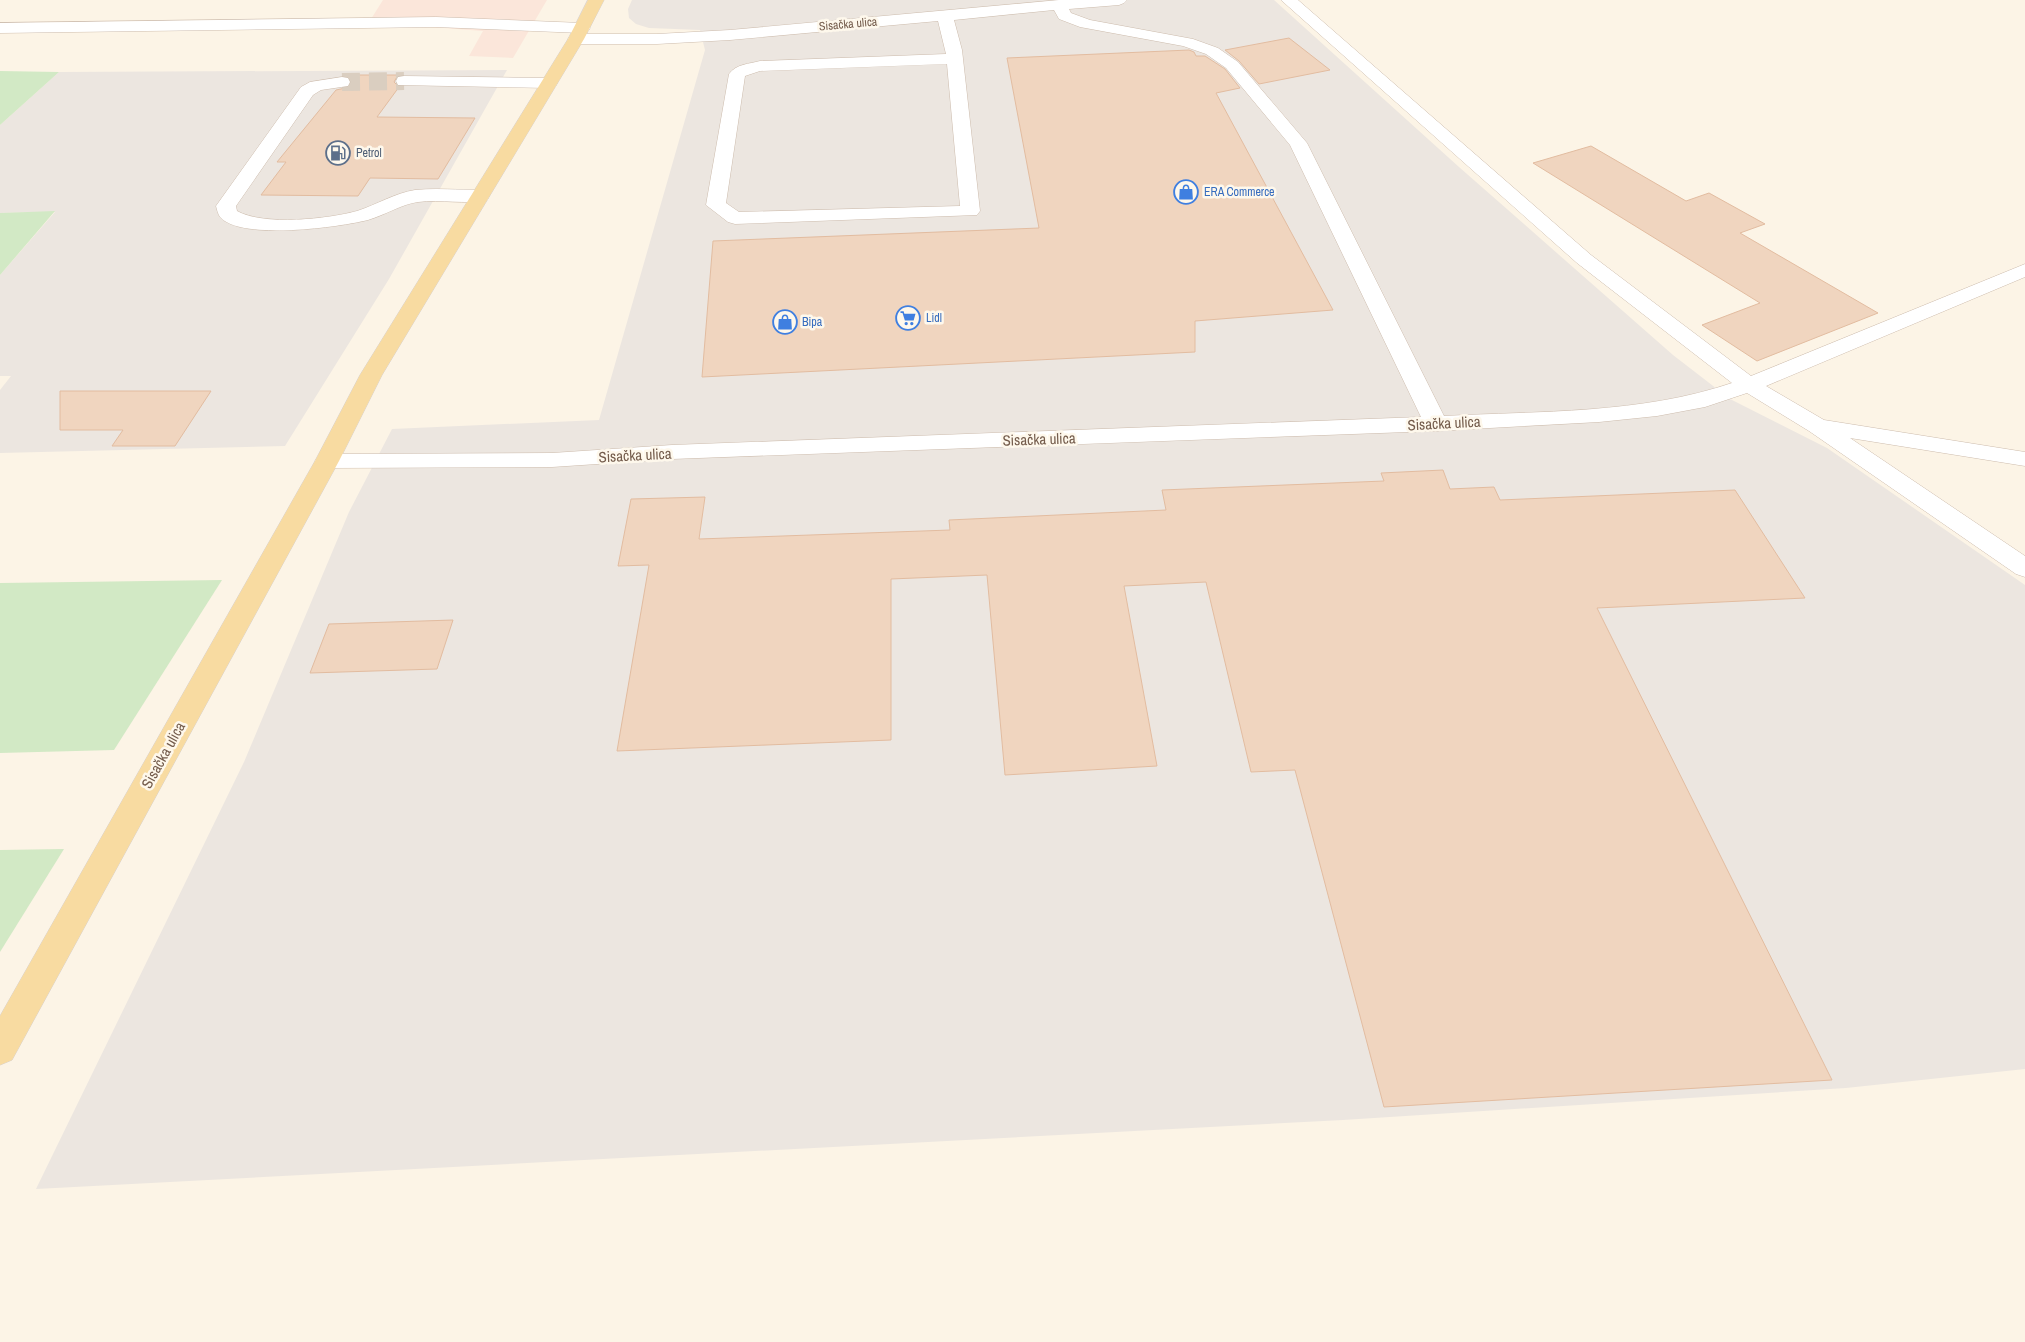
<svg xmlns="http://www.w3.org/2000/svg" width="2025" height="1342" font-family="'Archivo Narrow',sans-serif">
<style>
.commercial{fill:#fbe6da}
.industrial{fill:#ece6e0}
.green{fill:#d2e9c5}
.building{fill:#f0d5bf;stroke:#e2bca0}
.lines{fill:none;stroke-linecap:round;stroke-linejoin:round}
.minor-tunnel{stroke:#dacec0;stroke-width:18;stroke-dasharray:18 9;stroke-linecap:butt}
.minor-casing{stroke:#cdbcad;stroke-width:1}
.major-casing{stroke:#d8d1cd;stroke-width:1}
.minor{fill:#fff;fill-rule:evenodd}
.major{fill:#f8dba1;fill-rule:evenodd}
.labels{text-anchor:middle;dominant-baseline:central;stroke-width:5;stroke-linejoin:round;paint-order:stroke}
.far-street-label{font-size:12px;fill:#745c4c;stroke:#fef8ec}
.far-service-label{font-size:12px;fill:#4e5e75;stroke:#fef8ec;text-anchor:start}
.far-shop-label{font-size:12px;fill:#366cbe;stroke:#fef8ec;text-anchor:start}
.street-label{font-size:15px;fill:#745c4c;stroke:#fef8ec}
</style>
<rect width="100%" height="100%" fill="#fcf4e6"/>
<path class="commercial" d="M383 0H547L513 58 469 56 483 31 431 27 368 28 371 19Z"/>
<g class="industrial">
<path d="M632 0H1274L1459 167 1673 355 1730 399 1827 448 2025 585V1069L1846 1088 1343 1120 36 1189 244 762 349 512 392 429 599 420 705 50 700 30 649 28 636 24 629 18 628 9Z"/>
<path d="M507 70 389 279 285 446 0 453V390L11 376H0V275L55 212 0 213V125L59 72Z"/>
</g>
<g class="green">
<path d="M0 71 59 72 0 125Z"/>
<path d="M55 211 0 275V213Z"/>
<path d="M222 580 114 750 0 753V583Z"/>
<path d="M64 849 0 952V850Z"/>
</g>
<g class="building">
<path d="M1289 38 1330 70 1259 84 1239 61 1225 50Z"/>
<path d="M1189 50 1194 52 1196 56H1205L1225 69 1240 88 1216 93 1333 310 1195 321V352L702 377 713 241 1039 228 1007 58Z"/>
<path d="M348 75H398L394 82 399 87 377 117 475 118 438 179 370 178 358 196 261 195 286 162H277L336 90 350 87 352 81Z"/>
<path d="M1591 146 1686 201 1709 193 1765 224 1740 233 1878 313 1757 361 1702 325 1760 303 1533 163Z"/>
<path d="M60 391H211L175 446H112L123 430H60Z"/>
<path d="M1443 470 1450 489 1494 487 1500 500 1735 490 1805 598 1597 608 1832 1080 1384 1107 1295 770 1251 772 1206 582 1124 586 1157 766 1005 775 987 575 891 579V740L617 751 649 565 618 566 631 499 705 497 699 539 950 530 949 520 1166 510 1162 490 1384 481 1381 473Z"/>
<path d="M453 620 437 669 310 673 329 624Z"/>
</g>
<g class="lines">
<path class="minor-tunnel" d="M342 82 404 81"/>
<g class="minor-casing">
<g id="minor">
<path d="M1059 0H1127L1124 3 1119 5 1069 9 1071 13 1090 20 1193 39 1218 48 1238 62 1307 143 1444 416C1540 411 1641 414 1732 383L1577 263 1281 0H1298L1591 255 1751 376 2025 264V277L1766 386 1824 420 2025 452V466L1850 438 2025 556V577L2016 574 1809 431 1747 393 1705 407 1657 416 1599 422 1435 431 672 459 552 467 327 468 319 466 315 461 319 456 327 454 552 453 672 445 1421 417 1290 145 1226 68 1206 54 1183 46 1080 27 1059 19 1054 10 954 20 962 50 980 211 977 215 735 224 728 222 706 205 729 74C736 64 749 64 760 61L946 54 938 21 730 40 657 44H576L570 42 568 39 570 36 576 34H657L730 30ZM947 64 960 206 739 212 726 203 745 76 760 71Z"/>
<path d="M436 17 582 23 588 25 590 28 588 31 582 33 436 27 0 33V23Z"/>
<path d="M404 76 549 78 555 79 557 83 555 87 549 88 398 85 396 81 398 77Z"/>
<path d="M342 77 348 78 350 82 348 86 321 90 313 95 236 206 237 211C264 226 328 219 357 211 376 205 395 193 415 190 436 188 459 190 480 190L487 192 489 196 487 200C465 205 441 199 418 202 402 204 385 215 368 220 340 227 241 241 220 217 218 214 217 210 216 206L301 87 310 82Z"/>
</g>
</g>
<g class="major-casing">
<path id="major" d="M588 0H604L584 39 382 375 339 461 12 1060 0 1065V1016L315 461 360 375 568 39Z"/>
</g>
<use href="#minor" class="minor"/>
<use href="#major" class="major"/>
</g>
<defs>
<g id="fuel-ring" transform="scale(1.25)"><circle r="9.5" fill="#fef8ec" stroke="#5c6f8a" stroke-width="1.5"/><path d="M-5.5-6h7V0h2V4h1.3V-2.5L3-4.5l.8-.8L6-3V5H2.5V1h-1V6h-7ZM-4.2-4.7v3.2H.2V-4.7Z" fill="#5c6f8a"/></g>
<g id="shop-ring" transform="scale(1.25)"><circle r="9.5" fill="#fef8ec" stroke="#3f7fe0" stroke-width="1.5"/><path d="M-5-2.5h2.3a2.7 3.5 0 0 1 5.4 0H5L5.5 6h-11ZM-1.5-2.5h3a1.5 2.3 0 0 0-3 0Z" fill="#3f7fe0"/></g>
<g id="supermarket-ring" transform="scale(1.25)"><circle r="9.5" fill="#fef8ec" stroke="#3f7fe0" stroke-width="1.5"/><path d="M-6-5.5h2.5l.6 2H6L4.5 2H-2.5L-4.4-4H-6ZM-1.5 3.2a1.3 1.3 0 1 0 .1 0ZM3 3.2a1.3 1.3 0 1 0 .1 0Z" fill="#3f7fe0"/></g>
</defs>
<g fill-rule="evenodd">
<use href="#fuel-ring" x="338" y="153"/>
<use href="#shop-ring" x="1186" y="192"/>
<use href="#supermarket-ring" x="908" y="318"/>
<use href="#shop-ring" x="785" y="322"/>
</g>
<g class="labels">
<g class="far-street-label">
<text transform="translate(848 24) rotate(-5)">Sisačka ulica</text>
</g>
<g class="far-service-label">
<text x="356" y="153">Petrol</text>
</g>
<g class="far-shop-label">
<text x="1204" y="192">ERA Commerce</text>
<text x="926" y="318">Lidl</text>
<text x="802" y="322">Bipa</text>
</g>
<g class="street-label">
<text transform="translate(1444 423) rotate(-3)">Sisačka ulica</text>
<text transform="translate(1039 439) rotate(-2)">Sisačka ulica</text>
<text transform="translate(635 455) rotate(-3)">Sisačka ulica</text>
<text transform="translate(163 755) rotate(-61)">Sisačka ulica</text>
</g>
</g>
</svg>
